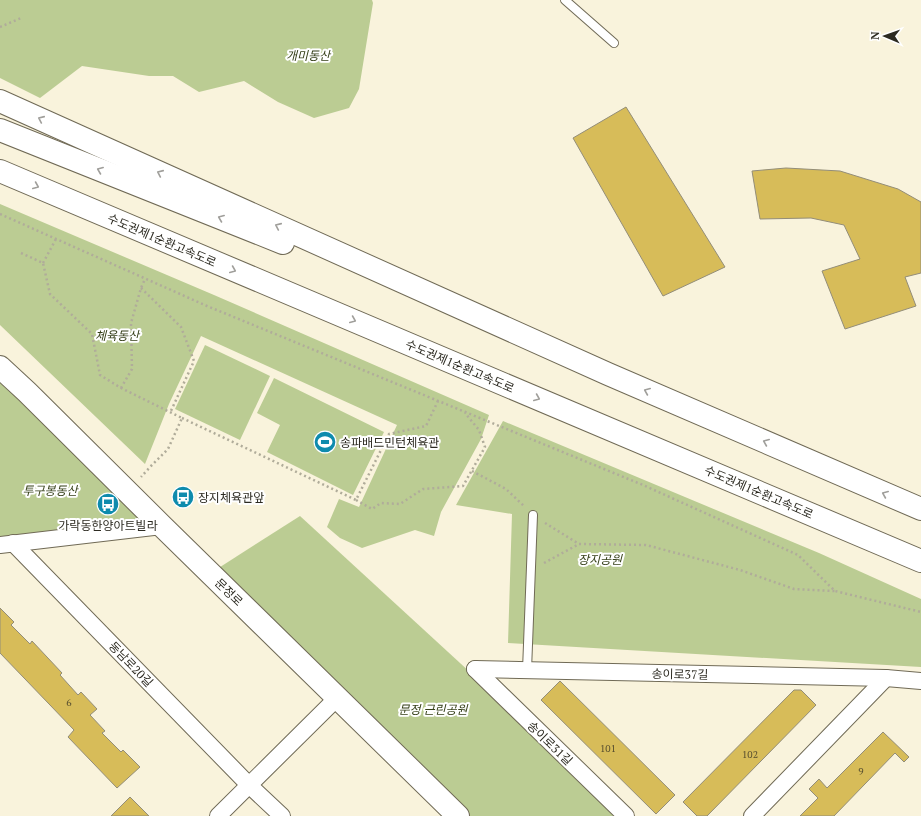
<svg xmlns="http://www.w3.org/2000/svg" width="921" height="816" font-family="'PT Serif','Noto Sans KR',serif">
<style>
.green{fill:#bbcc93}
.building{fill:#d7bc59;stroke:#938d78}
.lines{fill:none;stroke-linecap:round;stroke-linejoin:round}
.lane-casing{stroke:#706a56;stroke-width:10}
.street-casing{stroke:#706a56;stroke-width:18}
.secondary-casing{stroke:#706a56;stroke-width:24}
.highway-casing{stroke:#706a56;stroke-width:24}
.path{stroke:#b0ac9a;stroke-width:2.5;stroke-dasharray:2 3;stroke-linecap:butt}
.lane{stroke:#fff;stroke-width:8}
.street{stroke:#fff;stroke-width:16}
.secondary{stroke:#fff;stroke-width:22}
.highway{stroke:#fff;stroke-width:22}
.oneway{stroke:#a09f9b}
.labels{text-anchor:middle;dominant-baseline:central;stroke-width:4;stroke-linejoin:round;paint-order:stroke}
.number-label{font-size:10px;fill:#574e2f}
.park-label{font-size:12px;font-style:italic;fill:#353f18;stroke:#fff}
.street-label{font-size:12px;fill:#2c2a21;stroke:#fff}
.poi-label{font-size:12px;fill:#2c2a21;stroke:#fff;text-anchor:start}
</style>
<rect width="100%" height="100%" fill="#f9f3dc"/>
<g class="green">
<path d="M0 0H372L373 3 359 89 349 108 314 118 278 102 244 81 199 92 173 76H149L82 66 40 98 0 78Z"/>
<path d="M0 204 214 295 489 415 481 439 441 512 434 536 415 530 362 548 340 538 327 527 339 499 359 507 397 425 201 336 169 404 145 464 0 325Z"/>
<path d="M205 345 270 376 240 440 175 409Z"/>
<path d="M0 375 162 526 0 545Z"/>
<path d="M274 378 384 432 353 495 267 452 280 425 257 413Z"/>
<path d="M503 421 819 553 921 599V667L508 643 512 514 456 505Z"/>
<path d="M300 516 472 674 617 816H468L217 569Z"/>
</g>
<g class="building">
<path d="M626 107 725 267 663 296 573 138Z"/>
<path d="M786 168 840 171 898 189 921 202V273L905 277 916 306 845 329 822 271 860 259 844 225 811 218 760 219 752 171Z"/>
<path d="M0 608 14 622 11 625 30 644 32 641 62 673 60 675 78 695 81 692 97 709 90 715 105 731 102 733 121 752 123 750 140 767 117 788 68 737 74 730 0 653Z"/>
<path d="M560 681 675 795 656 814 541 700Z"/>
<path d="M794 690H801L816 705 707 816H697L683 802Z"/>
<path d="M883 732 909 757 904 762 895 753 834 816H800L818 798 809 789 819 779 827 788Z"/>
<path d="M130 797 149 816H111Z"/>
</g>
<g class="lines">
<g class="lane-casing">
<g id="lane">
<path d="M565 0 614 43"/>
<path d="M527 670 533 515"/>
</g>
</g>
<g class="street-casing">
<g id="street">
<path d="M13 543 249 785 282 816"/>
<path d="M0 545 162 526"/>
<path d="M475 669 886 678 921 681"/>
<path d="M475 669 626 816"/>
<path d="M218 816 337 698"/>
<path d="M752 816 886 678"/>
</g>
</g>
<g class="secondary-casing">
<path id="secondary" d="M0 367 27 392 162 526 458 816"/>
</g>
<g class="highway-casing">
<g id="highway">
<path d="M0 101 608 374 921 509"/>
<path d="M0 130 283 243"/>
<path d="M0 171 921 561"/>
</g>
</g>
<g class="path">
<path d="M0 27 21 18"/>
<path d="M0 214 207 306 643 485 798 555 835 591 921 612"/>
<path d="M21 253 43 263 50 294 92 334 100 375 121 388 182 418 168 449 151 466 141 477"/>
<path d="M43 263 56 239"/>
<path d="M141 288 181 327 194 361 170 413"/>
<path d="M121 388 132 369 131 323 141 288 145 279"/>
<path d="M182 418 356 500 389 434 426 426 438 401"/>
<path d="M472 471 506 489 525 507"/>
<path d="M356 500 372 509 381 503 400 504 423 489 463 486 485 447 479 430 465 413"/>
<path d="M545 523 579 544 646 545 740 570 794 589 835 591"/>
<path d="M544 563 579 544"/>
</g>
<use href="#lane" class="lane"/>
<use href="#street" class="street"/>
<use href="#secondary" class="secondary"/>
<use href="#highway" class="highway"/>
</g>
<defs><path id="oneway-chevron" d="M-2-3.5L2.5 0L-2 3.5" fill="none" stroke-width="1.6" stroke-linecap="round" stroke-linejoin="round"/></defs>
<g class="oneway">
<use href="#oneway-chevron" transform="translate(41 119) rotate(-156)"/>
<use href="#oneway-chevron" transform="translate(100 170) rotate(-158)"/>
<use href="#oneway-chevron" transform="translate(160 173) rotate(-156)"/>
<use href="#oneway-chevron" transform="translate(36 186) rotate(23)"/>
<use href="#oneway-chevron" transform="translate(221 218) rotate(-158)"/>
<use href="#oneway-chevron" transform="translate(278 226) rotate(-156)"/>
<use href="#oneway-chevron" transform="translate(233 270) rotate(23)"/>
<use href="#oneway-chevron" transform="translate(353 320) rotate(23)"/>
<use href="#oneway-chevron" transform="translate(647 391) rotate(-157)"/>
<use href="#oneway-chevron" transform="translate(537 398) rotate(23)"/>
<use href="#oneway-chevron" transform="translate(766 442) rotate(-157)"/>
<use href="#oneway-chevron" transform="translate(885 494) rotate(-157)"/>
</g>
<defs>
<g id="stadium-disc" transform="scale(1.15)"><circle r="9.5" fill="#0e8bad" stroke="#fff"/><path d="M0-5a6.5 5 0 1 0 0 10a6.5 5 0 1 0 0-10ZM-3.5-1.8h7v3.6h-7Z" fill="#fff"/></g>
<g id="bus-disc" transform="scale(1.15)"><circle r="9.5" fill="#0e8bad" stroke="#fff"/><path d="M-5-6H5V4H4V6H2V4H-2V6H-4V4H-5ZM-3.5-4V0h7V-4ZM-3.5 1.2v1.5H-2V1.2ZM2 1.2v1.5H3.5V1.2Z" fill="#fff"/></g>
</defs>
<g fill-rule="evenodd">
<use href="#stadium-disc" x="325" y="442"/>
<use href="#bus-disc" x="183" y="497"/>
<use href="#bus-disc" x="108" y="504"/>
</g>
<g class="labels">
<g class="number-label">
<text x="69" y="702">6</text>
<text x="608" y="748">101</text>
<text x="750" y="754">102</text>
<text x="861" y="771">9</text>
</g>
<g class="park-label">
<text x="308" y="55">개미동산</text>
<text x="117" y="335">체육동산</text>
<text x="50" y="490">투구봉동산</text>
<text x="600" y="559">장지공원</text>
<text x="433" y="709">문정 근린공원</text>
</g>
<g class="street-label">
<text transform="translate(162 240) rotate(23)">수도권제1순환고속도로</text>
<text transform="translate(460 366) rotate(23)">수도권제1순환고속도로</text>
<text transform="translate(759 492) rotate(23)">수도권제1순환고속도로</text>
<text transform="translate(229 592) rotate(44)">문정로</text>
<text transform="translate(131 664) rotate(46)">동남로20길</text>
<text transform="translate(680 674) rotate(1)">송이로37길</text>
<text transform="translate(550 743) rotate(44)">송이로31길</text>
</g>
<g class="poi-label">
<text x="340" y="442">송파배드민턴체육관</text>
<text x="198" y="497">장지체육관앞</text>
<text x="108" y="525" text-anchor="middle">가락동한양아트빌라</text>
</g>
</g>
<g transform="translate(885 36) rotate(272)" stroke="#ffffff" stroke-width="3" paint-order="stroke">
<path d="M0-3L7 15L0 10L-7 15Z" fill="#2c2a21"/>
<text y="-6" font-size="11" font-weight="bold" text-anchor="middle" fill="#2c2a21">N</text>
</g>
</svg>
